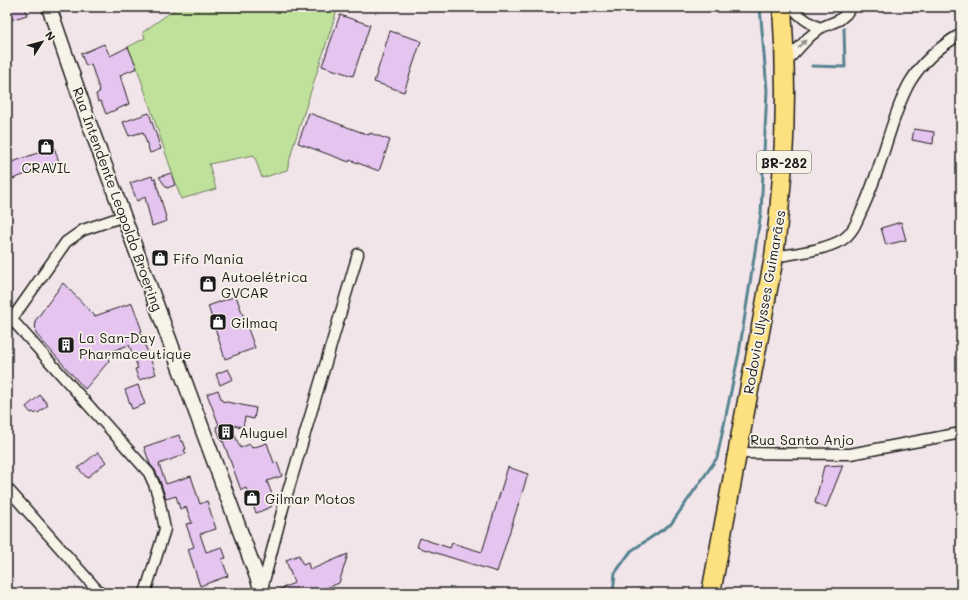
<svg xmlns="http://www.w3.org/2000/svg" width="968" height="600" font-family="Mali,sans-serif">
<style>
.green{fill:#c0e19b;stroke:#6e7e5c}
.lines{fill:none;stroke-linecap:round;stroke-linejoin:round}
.stream{stroke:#578490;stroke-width:3}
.building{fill:#e6c4f0;stroke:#1c1c1c}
.street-casing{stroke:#1c1c1c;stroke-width:13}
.secondary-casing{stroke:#1c1c1c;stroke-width:17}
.highway-casing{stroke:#1c1c1c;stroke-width:21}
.street{stroke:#f7f3e8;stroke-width:10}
.secondary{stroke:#f7f3e8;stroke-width:14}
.highway{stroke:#fde080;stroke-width:18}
.oneway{fill:#94928c}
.labels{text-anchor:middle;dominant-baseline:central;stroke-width:3.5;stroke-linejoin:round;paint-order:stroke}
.shield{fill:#f7f3e8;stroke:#5e5c59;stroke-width:1}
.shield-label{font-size:13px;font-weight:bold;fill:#1c1c1c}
.poi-label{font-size:14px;fill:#1c1c1c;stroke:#f7f3e8;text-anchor:start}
.street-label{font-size:14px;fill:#1c1c1c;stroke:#f7f3e8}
</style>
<rect width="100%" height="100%" fill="#f2e5ea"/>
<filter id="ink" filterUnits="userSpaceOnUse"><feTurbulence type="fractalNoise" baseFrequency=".025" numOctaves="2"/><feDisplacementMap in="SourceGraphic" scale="8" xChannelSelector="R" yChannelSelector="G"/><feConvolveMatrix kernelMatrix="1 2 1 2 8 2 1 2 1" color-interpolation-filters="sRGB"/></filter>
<g filter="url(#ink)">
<path class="green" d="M178 7H338L293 147 287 170 262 178 254 155 209 164 216 189 181 199 137 68 128 47 145 38 143 32Z"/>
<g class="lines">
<g class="stream">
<path d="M839 7V10"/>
<path d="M812 66 845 67 844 29"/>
<path d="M613 593 615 573 631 551 671 524 717 458 739 353 761 213 767 90 760 7"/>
</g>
</g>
<g class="building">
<path d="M7 7H24L27 15 7 21Z"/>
<path d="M340 15 370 25 353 76 322 66Z"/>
<path d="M390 31 421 41 404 92 374 82Z"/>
<path d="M104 44 110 56 128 47 137 68 120 75 129 104 106 114 101 101 98 102 96 94 100 92 91 64 86 66 81 54Z"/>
<path d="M149 113 161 149 150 153 143 132 129 136 123 122Z"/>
<path d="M309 113 369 135 370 133 390 140 379 171 350 160 349 162 298 143Z"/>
<path d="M914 129 934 132 933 144 912 140Z"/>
<path d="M54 147 59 162 7 181V164Z"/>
<path d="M171 173 175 185 167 188 159 177Z"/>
<path d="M152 176 153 179 155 178 167 221 152 226 145 197 137 201 130 183Z"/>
<path d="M901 222 906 240 886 245 881 228Z"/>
<path d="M63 283 95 316 132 303 142 331 140 332 156 374 139 380 135 369 138 368 129 345 106 353 109 361 85 389 36 334 35 321Z"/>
<path d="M236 296 255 348 225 359 208 306Z"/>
<path d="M228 369 233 379 220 385 216 374Z"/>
<path d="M138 385 145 404 132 409 125 390Z"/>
<path d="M218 390 222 401 256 408 254 419 245 417 243 427 231 425 240 448 250 444 252 448 267 443 274 463 277 462 282 476 267 481 274 500 271 507 256 513 246 488 241 490 223 441 222 442 216 427 219 425 207 394Z"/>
<path d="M40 395 48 405 38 413 37 412 35 414 33 412 31 413 26 407Z"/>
<path d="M179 435 181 442 183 441 186 449 184 450 186 454 159 464 166 484 191 476 200 504 207 501 216 529 200 534 206 552 222 547 226 558 222 559 228 576 200 586 188 549 194 547 186 524 192 523 186 507 180 509 176 496 166 499 160 481 155 470 150 464 144 447Z"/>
<path d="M98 452 106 462 87 478 78 468Z"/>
<path d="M843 465 826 508 815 503 824 466Z"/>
<path d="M508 467 528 474 497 572 417 547 420 538 450 548 452 543 482 552Z"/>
<path d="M348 554 339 583 314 593H271L294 583 286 560 299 555 303 565 308 563 310 570Z"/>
</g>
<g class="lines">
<g class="street-casing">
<g id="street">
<path d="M792 7C800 17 808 23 820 28"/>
<path d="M785 63 808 38 820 28 839 20 846 14 851 7"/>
<path d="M774 257C796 253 822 251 842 240 853 233 857 221 862 210 873 187 880 163 888 138 894 120 900 99 910 82 922 62 942 45 961 34"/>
<path d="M7 314 149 473 154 484 159 499 165 529 145 593"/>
<path d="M7 326 66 242 83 230 124 216"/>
<path d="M737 453 850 454 961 433"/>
<path d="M7 488 100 593"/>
<path d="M262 589 283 508 358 254"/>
</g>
</g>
<g class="secondary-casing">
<path id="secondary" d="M49 7 89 123 263 593"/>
</g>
<g class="highway-casing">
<path id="highway" d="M711 593 774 257C785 173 788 91 782 7"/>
</g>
<use href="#street" class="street"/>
<use href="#secondary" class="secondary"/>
<use href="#highway" class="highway"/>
</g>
<defs><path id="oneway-solid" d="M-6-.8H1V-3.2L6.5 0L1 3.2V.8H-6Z"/></defs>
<use class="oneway" href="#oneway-solid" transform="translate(802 44) rotate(-45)"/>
</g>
<defs>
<g id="shop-square" transform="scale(0.9)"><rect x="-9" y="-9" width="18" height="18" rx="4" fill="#1c1c1c" stroke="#f7f3e8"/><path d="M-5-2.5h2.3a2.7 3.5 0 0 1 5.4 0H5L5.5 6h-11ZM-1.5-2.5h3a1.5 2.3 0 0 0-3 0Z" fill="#fff"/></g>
<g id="building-square" transform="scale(0.9)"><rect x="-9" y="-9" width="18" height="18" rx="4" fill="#1c1c1c" stroke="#f7f3e8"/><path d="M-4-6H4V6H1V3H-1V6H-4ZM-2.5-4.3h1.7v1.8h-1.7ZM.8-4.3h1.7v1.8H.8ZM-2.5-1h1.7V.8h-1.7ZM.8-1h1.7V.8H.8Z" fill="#fff"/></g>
</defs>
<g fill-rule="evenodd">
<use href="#shop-square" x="46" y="147"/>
<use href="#shop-square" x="160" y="258"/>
<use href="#shop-square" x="208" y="284"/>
<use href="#shop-square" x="218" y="322"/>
<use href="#building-square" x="66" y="345"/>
<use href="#building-square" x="226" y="432"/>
<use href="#shop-square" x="252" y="498"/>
</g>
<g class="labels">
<rect class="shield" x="757" y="151" width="54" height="22" rx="3"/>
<g class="shield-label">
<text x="784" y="162">BR-282</text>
</g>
<g class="poi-label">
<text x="46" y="167" text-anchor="middle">CRAVIL</text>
<text x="173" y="258">Fifo Mania</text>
<text x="221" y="276">Autoelétrica<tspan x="221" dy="16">GVCAR</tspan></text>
<text x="231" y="322">Gilmaq</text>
<text x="79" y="337">La San-Day<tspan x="79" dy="16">Pharmaceutique</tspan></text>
<text x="239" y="432">Aluguel</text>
<text x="265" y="498">Gilmar Motos</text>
</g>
<g class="street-label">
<text transform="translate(118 199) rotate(70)">Rua Intendente Leopoldo Broering</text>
<text transform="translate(764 302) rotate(-80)">Rodovia Ulysses Guimarães</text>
<text x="802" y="439">Rua Santo Anjo</text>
</g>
</g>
<rect width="968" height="600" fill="none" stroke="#f7f3e8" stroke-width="24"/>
<rect x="12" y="12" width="944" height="576" fill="none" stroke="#1c1c1c" stroke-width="1.5" filter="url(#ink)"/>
<g transform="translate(42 42) rotate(54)" stroke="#f7f3e8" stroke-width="3" paint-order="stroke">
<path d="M0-3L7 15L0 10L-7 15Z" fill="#1c1c1c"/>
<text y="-6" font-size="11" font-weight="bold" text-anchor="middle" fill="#1c1c1c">N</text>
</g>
</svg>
